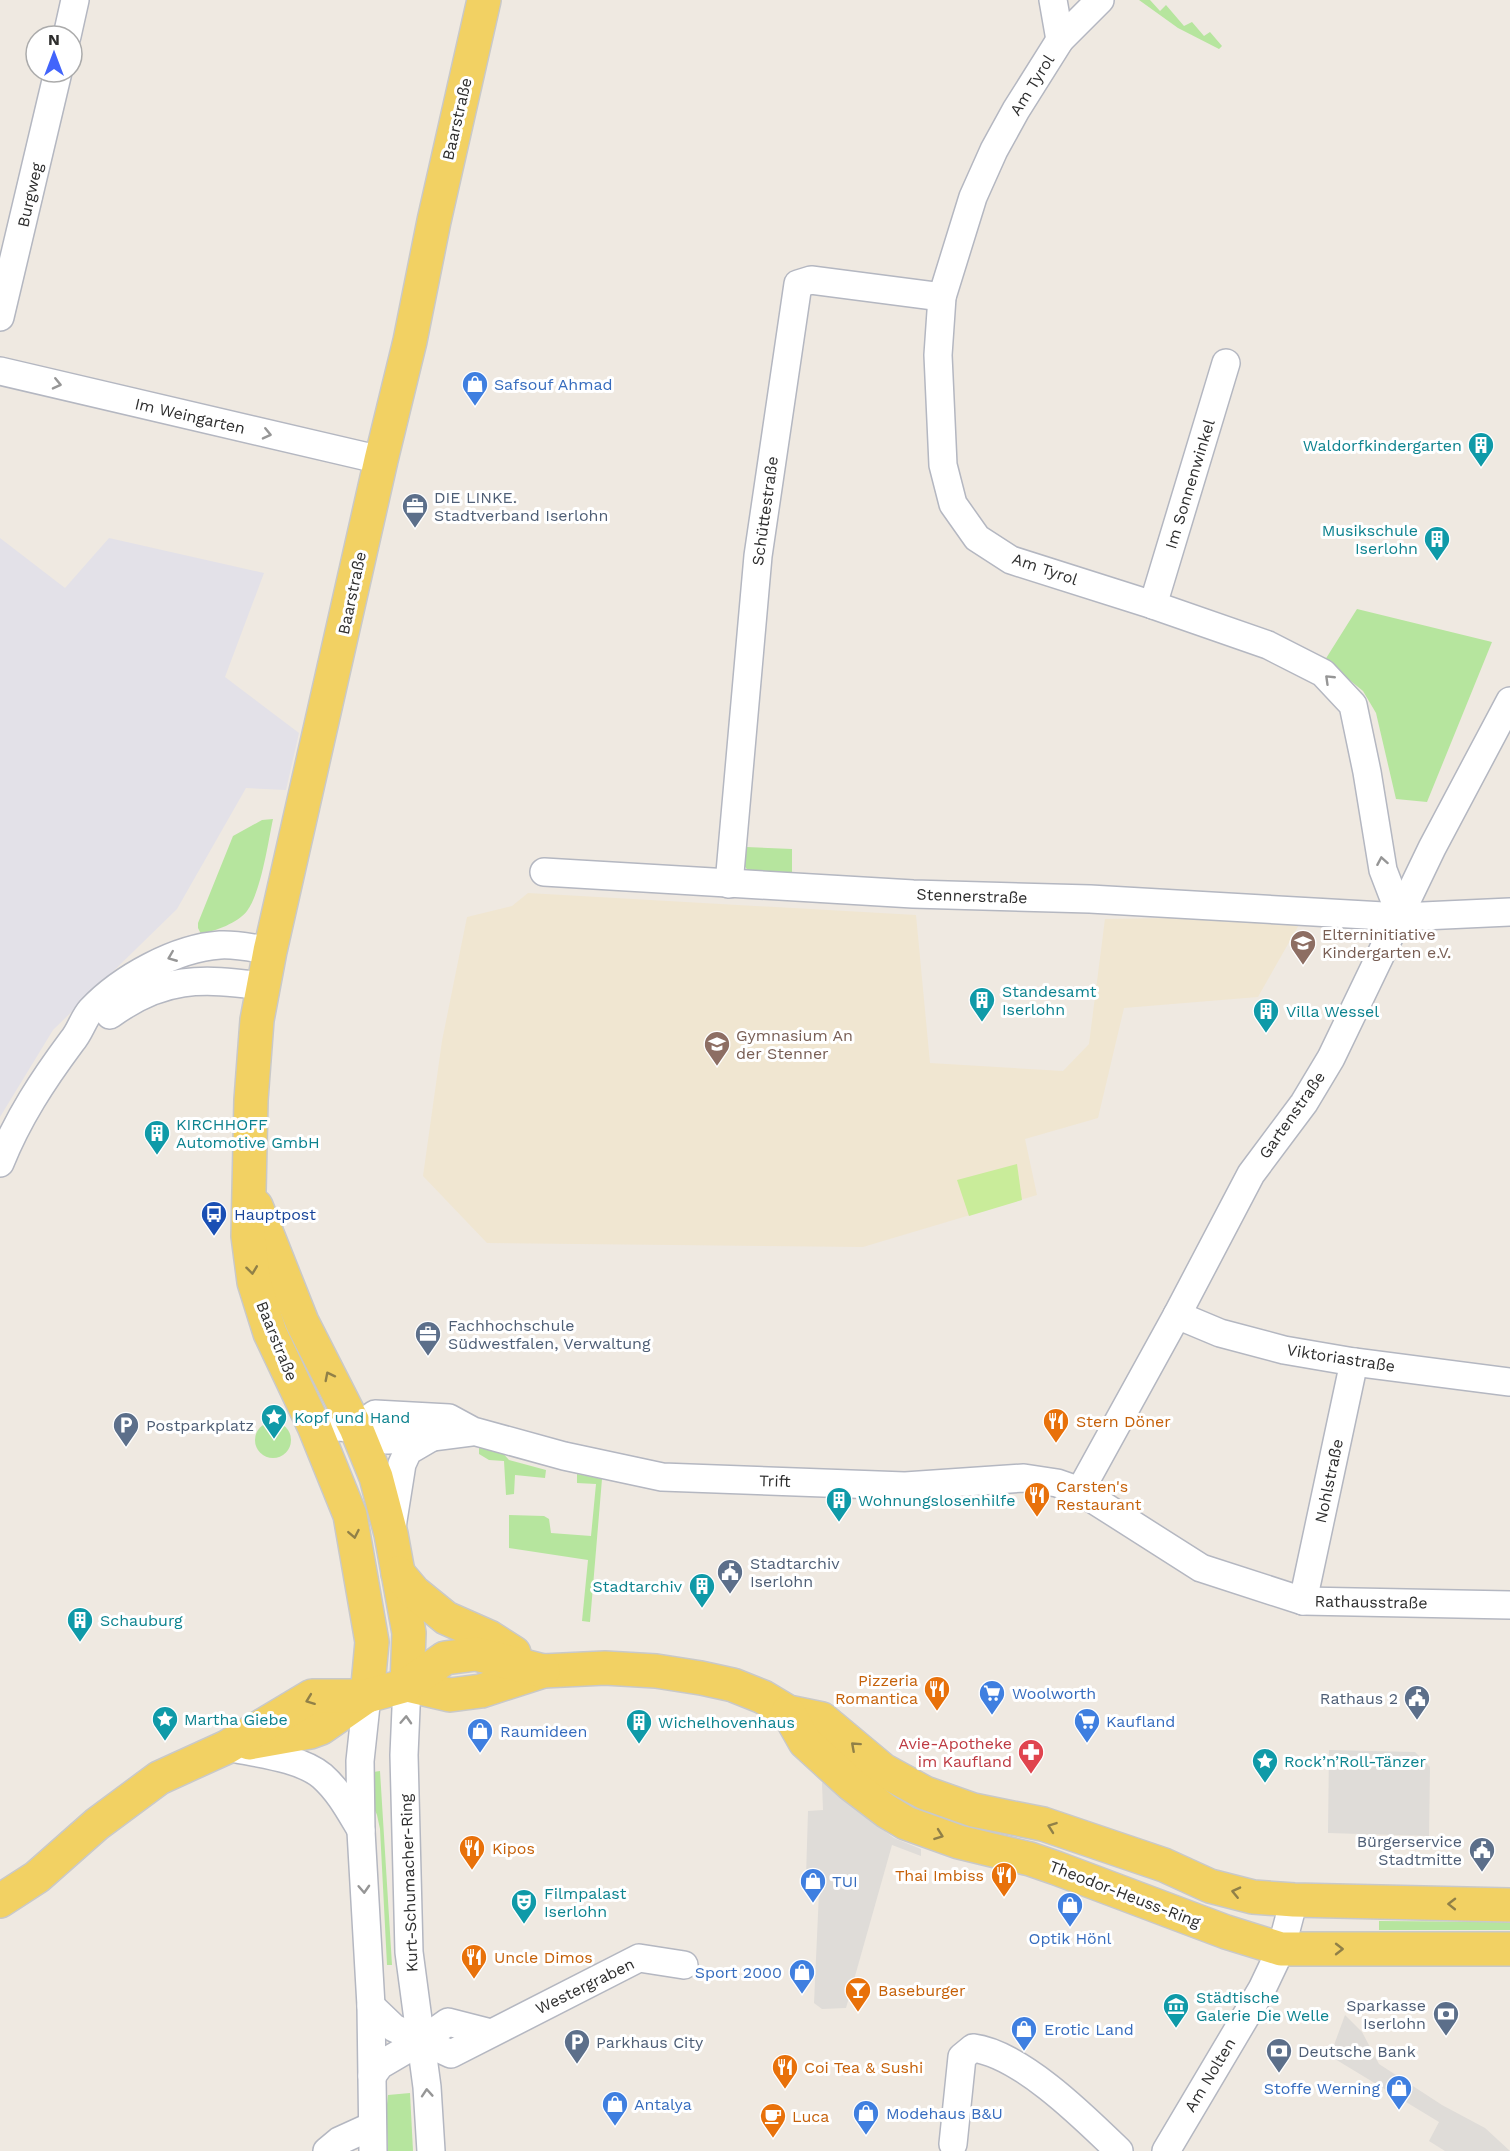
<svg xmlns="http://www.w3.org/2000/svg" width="1510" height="2151" font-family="'Work Sans',sans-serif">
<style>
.industrial{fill:#e3e1e8}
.education{fill:#f0e6d1}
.green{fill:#b6e59e}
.pitch{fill:#c9ec9a}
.plaza{fill:#dfdcd8}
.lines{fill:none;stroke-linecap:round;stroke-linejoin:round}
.minor-casing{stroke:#b4b7c1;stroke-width:30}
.major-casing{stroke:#c9c9c9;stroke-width:36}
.minor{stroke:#fff;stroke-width:27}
.major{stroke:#f2d163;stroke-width:33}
.oneway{stroke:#969696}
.oneway2{stroke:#908048}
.labels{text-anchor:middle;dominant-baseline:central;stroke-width:6;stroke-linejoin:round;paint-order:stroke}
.street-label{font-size:16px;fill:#2e2e2e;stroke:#fff}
.shop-label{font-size:16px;fill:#366cbe;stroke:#fff;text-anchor:start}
.culture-label{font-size:16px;fill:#0d838f;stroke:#fff;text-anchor:start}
.service-label{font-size:16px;fill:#4e5e75;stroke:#fff;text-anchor:start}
.education-label{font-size:16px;fill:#785e54;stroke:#fff;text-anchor:start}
.transit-label{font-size:16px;fill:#164399;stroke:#fff;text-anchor:start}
.food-label{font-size:16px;fill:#c56008;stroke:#fff;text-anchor:start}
.health-label{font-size:16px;fill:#be3a42;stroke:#fff;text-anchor:end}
</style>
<rect width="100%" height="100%" fill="#efe9e1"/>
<path class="industrial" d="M0 538 65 588 109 538 264 573 225 677 299 733 286 790 246 788 177 909 53 1030 0 1117Z"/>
<path class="education" d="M528 893 916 915 930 1063 1063 1071 1089 1044 1105 919 1304 916 1258 997 1124 1008 1098 1118 1025 1139 1037 1195 863 1247 487 1243 423 1176 442 1041 467 917 512 906Z"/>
<g class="green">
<path d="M1139 0H1150L1160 11 1166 5 1184 26 1192 22 1204 36 1210 32 1222 46 1219 49 1178 28Z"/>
<path d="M1357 609 1492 642 1427 802 1396 799 1376 713 1363 691 1325 660Z"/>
<path d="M273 819C268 843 261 892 247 911 238 923 215 931 201 934L198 928V923L233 836 262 820Z"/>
<path d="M746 847 792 849V874L748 871 744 865Z"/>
<circle cx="273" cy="1440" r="18"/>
<path d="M479 1448 500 1450 509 1460 546 1470 545 1478 515 1475 514 1494 506 1495 504 1461 489 1460 479 1454Z"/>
<path d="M577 1474 602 1479 590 1622 582 1621 588 1560 509 1548V1515L544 1516 549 1519 551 1533 591 1536 596 1484 577 1483Z"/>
<path d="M380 1771 392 1965H387L380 1829 377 1815 370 1799 366 1773Z"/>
<path d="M1379 1921 1510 1922V1930H1379Z"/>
<path d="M410 2093 413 2151H388L386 2113 388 2095Z"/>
</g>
<path class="pitch" d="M1017 1164 1022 1200 969 1216 957 1180Z"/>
<g class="plaza">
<path d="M1329 1750 1415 1752 1430 1767 1429 1836 1328 1833Z"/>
<path d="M824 1781 879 1827 894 1838 921 1849V1856L892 1845 846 2008 822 2009 814 2003 819 1892 809 1885 806 1877 808 1811 823 1810 822 1783Z"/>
<path d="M1345 2015 1362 2032 1379 2064 1442 2105 1485 2128 1510 2151H1445L1429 2141 1439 2122 1330 2056Z"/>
</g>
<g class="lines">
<g class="minor-casing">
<g id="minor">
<path d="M1053 0 1060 40"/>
<path d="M1100 0 1060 40 1016 110 994 150 973 197 942 297 938 355 943 465 953 504 977 538 1011 560 1153 605 1268 645 1323 673 1353 705 1367 772 1383 870 1401 917"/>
<path d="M67 36 75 0"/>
<path d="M0 317 58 72"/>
<path d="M0 371 381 460"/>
<path d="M1153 605 1226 363"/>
<path d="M544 872 913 894 1090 899 1401 917 1510 912"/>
<path d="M729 884 758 556 798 284 811 280 942 297"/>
<path d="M110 1015C163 976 201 978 263 986"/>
<path d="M0 1163C18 1118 43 1080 72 1041 80 1032 83 1019 91 1010 121 978 176 948 220 945 237 944 254 948 270 951"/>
<path d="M1177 1315 1220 1333 1284 1350 1354 1362 1510 1382"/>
<path d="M314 1426 356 1428 388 1440 432 1437 471 1432"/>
<path d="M356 1428 375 1414 449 1418 473 1431 564 1456 662 1477 905 1486 1024 1478 1057 1483 1080 1491 1201 1568 1303 1601 1510 1605"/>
<path d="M1080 1491 1177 1315 1251 1174 1304 1103 1331 1058 1432 848 1510 701"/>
<path d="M392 1527 402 1464 408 1451 432 1437"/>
<path d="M1303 1601 1354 1362"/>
<path d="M407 1685 404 1755 409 1952 427 2087 431 2151"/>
<path d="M367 1696 360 1761 361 1831 371 2006 373 2151"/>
<path d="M237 1749C262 1754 302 1759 322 1776 339 1791 349 1810 361 1830"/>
<path d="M371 2006 394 2028 451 2054 639 1958 684 1965"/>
<path d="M372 2076 380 2065 421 2041 448 2022 491 2033"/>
<path d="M953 2144 962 2057 973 2048C1021 2054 1085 2118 1119 2151"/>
<path d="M327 2151 339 2141 372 2126"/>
<path d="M1166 2151 1262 1989 1281 1949 1294 1900"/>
</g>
</g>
<g class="major-casing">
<g id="major">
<path d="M256 1206 302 1322 356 1428 376 1477 391 1534 409 1633 407 1685"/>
<path d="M398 1573 414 1592 446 1618 489 1637 514 1653"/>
<path d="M407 1685 450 1695 481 1691 543 1671 605 1668 656 1671 701 1678 733 1685 763 1697 788 1712 822 1719 883 1770 925 1793 973 1810 1043 1824 1164 1865 1210 1886 1253 1897 1294 1900 1510 1905"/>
<path d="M367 1696 372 1642 350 1515 314 1426 270 1333 254 1282 248 1236 251 1100 257 1020 270 951 381 460 410 341 434 221 484 0"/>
<path d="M788 1712 805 1742 852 1785 886 1811 906 1823 959 1842 1030 1859 1056 1868 1226 1932 1281 1949H1510"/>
<path d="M249 1743 310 1732 321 1728 367 1696"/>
<path d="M0 1901 37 1877 97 1824 159 1778 227 1747 312 1696H367L407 1685 445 1658 476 1654 543 1671"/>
</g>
</g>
<use href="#minor" class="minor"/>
<use href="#major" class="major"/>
</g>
<defs><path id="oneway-chevron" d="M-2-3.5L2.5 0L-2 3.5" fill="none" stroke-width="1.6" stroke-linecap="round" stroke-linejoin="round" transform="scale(1.5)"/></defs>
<g class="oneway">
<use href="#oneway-chevron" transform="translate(57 384) rotate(13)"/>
<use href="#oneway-chevron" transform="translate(267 434) rotate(13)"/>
<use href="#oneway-chevron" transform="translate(1329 679) rotate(-136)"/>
<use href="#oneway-chevron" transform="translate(1382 861) rotate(-100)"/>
<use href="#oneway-chevron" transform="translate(172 957) rotate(158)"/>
<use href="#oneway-chevron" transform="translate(406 1720) rotate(-87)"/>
<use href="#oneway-chevron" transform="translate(364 1889) rotate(87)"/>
<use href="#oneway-chevron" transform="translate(427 2093) rotate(-94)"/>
</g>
<g class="oneway2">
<use href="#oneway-chevron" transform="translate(252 1270) rotate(83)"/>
<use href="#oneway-chevron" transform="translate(329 1376) rotate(-117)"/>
<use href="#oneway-chevron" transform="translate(354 1534) rotate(79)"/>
<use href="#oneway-chevron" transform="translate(310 1700) rotate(159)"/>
<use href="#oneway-chevron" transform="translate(855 1746) rotate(-138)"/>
<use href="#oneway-chevron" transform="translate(1052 1827) rotate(-160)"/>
<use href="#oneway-chevron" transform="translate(939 1835) rotate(20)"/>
<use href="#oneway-chevron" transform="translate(1236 1892) rotate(-167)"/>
<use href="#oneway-chevron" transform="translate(1452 1904) rotate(-179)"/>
<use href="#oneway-chevron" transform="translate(1339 1949)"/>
</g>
<defs>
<g id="shop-pin" transform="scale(1.35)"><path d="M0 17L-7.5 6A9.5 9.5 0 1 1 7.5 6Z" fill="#3f7fe0" stroke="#fff"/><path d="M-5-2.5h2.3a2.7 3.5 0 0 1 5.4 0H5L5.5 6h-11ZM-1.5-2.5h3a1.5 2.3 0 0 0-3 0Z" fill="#fff"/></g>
<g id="building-pin" transform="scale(1.35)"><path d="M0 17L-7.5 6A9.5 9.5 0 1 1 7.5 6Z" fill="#0f9aa8" stroke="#fff"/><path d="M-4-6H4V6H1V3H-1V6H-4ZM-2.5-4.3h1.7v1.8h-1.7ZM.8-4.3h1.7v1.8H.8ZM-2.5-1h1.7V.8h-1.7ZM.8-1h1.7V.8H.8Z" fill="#fff"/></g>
<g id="office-pin" transform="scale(1.35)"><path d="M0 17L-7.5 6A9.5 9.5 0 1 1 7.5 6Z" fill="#5c6f8a" stroke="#fff"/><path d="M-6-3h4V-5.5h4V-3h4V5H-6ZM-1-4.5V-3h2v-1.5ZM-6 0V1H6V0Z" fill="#fff"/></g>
<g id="school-pin" transform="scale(1.35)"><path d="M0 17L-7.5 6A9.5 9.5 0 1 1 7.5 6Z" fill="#8d6e63" stroke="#fff"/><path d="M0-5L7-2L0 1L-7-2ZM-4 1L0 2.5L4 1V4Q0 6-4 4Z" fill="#fff"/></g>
<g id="bus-pin" transform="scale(1.35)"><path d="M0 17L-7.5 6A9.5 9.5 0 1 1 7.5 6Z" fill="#1a4fb4" stroke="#fff"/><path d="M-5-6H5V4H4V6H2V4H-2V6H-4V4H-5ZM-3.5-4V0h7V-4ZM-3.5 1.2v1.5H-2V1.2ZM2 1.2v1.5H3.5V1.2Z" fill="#fff"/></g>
<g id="sight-pin" transform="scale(1.35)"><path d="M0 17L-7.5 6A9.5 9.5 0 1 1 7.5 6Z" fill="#0f9aa8" stroke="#fff"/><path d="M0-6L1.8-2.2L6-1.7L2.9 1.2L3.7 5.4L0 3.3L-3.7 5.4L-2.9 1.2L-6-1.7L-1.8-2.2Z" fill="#fff"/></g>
<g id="restaurant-pin" transform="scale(1.35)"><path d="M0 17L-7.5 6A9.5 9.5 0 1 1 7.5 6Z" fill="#e8710a" stroke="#fff"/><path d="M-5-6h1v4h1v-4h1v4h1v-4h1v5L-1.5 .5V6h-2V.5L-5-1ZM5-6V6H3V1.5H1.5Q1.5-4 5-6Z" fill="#fff"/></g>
<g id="parking-pin" transform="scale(1.35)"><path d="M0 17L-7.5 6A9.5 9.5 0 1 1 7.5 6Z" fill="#5c6f8a" stroke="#fff"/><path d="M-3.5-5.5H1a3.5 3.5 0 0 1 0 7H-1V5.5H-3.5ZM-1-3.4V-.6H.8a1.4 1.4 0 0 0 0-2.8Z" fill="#fff"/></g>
<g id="civic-pin" transform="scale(1.35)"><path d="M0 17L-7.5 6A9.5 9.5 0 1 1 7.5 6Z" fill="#5c6f8a" stroke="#fff"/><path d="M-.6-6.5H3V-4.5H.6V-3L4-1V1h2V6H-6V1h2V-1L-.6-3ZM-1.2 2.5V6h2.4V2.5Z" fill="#fff"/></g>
<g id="supermarket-pin" transform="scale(1.35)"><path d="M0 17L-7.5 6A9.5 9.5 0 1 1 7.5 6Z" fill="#3f7fe0" stroke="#fff"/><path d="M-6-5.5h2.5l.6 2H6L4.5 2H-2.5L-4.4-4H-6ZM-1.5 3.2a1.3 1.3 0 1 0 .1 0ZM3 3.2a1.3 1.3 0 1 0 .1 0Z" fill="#fff"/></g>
<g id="pharmacy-pin" transform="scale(1.35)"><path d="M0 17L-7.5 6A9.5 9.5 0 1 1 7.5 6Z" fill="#e0444e" stroke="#fff"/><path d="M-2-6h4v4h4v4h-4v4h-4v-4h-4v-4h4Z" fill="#fff"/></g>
<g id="theatre-pin" transform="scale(1.35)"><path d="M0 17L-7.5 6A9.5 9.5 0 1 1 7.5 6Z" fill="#0f9aa8" stroke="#fff"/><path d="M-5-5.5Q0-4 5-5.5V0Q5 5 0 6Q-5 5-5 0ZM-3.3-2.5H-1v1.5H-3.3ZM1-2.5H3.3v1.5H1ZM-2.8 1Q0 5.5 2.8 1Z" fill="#fff"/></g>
<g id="bar-pin" transform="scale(1.35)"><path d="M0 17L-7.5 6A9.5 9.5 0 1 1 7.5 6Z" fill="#e8710a" stroke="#fff"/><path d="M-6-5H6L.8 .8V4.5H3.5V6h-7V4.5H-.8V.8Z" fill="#fff"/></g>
<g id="museum-pin" transform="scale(1.35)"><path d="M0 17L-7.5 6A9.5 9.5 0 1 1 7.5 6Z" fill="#0f9aa8" stroke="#fff"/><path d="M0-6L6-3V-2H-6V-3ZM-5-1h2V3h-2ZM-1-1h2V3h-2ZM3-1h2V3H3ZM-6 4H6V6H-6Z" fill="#fff"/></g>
<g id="bank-pin" transform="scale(1.35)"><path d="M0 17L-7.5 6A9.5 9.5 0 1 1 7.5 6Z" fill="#5c6f8a" stroke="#fff"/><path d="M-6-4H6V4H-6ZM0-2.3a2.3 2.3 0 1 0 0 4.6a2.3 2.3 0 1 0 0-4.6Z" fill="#fff"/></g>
<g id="cafe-pin" transform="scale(1.35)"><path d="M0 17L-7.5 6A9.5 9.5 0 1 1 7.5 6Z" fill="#e8710a" stroke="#fff"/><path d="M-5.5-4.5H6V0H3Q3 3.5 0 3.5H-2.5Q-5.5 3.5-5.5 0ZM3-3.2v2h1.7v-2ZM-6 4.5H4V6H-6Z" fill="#fff"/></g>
</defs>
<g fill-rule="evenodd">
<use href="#shop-pin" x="475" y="384"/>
<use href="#building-pin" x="1481" y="445"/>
<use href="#office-pin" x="415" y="506"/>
<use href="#building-pin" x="1437" y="539"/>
<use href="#school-pin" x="1303" y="943"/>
<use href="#building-pin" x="982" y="1000"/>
<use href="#building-pin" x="1266" y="1011"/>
<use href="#school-pin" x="717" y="1044"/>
<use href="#building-pin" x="157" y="1133"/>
<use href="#bus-pin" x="214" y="1214"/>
<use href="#office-pin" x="428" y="1334"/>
<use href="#sight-pin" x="274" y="1417"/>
<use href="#restaurant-pin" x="1056" y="1421"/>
<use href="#parking-pin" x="126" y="1425"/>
<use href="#restaurant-pin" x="1037" y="1495"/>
<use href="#building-pin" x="839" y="1500"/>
<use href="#civic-pin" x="730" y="1572"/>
<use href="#building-pin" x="702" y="1586"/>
<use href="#building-pin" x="80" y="1620"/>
<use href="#restaurant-pin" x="937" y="1689"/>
<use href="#supermarket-pin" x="992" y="1693"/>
<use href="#civic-pin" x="1417" y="1698"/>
<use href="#sight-pin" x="165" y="1719"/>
<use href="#supermarket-pin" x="1087" y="1721"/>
<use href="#building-pin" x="639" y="1722"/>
<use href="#shop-pin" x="480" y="1731"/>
<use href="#pharmacy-pin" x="1031" y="1752"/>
<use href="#sight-pin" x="1265" y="1761"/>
<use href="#restaurant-pin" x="472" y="1848"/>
<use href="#civic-pin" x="1482" y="1850"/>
<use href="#restaurant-pin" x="1004" y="1875"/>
<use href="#shop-pin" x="813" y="1881"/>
<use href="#theatre-pin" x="524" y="1902"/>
<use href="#shop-pin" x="1070" y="1905"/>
<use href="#restaurant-pin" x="474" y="1957"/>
<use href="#shop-pin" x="802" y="1972"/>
<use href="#bar-pin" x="858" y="1990"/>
<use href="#museum-pin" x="1176" y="2006"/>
<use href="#bank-pin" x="1446" y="2014"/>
<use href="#shop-pin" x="1024" y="2029"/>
<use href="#parking-pin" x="577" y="2042"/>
<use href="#bank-pin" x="1279" y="2051"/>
<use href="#restaurant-pin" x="785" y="2067"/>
<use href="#shop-pin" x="1399" y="2088"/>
<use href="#shop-pin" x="615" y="2104"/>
<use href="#shop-pin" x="866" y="2113"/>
<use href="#cafe-pin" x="773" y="2116"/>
</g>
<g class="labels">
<g class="street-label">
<text transform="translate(1032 85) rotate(-58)">Am Tyrol</text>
<text transform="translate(457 119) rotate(-77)">Baarstraße</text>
<text transform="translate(30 195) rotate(-77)">Burgweg</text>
<text transform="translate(190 416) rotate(13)">Im Weingarten</text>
<text transform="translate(1190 484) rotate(-73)">Im Sonnenwinkel</text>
<text transform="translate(765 511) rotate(-82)">Schüttestraße</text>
<text transform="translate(1045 569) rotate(19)">Am Tyrol</text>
<text transform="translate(352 593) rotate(-78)">Baarstraße</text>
<text transform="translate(972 896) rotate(2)">Stennerstraße</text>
<text transform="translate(1292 1115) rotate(-55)">Gartenstraße</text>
<text transform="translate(277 1341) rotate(68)">Baarstraße</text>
<text transform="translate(1341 1358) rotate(9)">Viktoriastraße</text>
<text transform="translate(775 1481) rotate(2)">Trift</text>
<text transform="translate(1329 1481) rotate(-78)">Nohlstraße</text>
<text transform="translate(1371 1602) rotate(1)">Rathausstraße</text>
<text transform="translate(409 1883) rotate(-92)">Kurt-Schumacher-Ring</text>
<text transform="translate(1125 1894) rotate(21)">Theodor-Heuss-Ring</text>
<text transform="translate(585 1986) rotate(-26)">Westergraben</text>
<text transform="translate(1210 2075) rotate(-59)">Am Nolten</text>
</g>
<g class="shop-label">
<text x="494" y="384">Safsouf Ahmad</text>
<text x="1012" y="1693">Woolworth</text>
<text x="1106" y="1721">Kaufland</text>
<text x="500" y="1731">Raumideen</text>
<text x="832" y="1881">TUI</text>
<text x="1070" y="1938" text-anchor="middle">Optik Hönl</text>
<text x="782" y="1972" text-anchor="end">Sport 2000</text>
<text x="1044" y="2029">Erotic Land</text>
<text x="1380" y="2088" text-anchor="end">Stoffe Werning</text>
<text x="634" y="2104">Antalya</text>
<text x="886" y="2113">Modehaus B&amp;U</text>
</g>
<g class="culture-label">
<text x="1462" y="445" text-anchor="end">Waldorfkindergarten</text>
<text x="1418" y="530" text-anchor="end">Musikschule<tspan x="1418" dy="18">Iserlohn</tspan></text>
<text x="1002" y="991">Standesamt<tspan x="1002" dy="18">Iserlohn</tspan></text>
<text x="1286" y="1011">Villa Wessel</text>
<text x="176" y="1124">KIRCHHOFF<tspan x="176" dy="18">Automotive GmbH</tspan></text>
<text x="294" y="1417">Kopf und Hand</text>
<text x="858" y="1500">Wohnungslosenhilfe</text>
<text x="682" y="1586" text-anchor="end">Stadtarchiv</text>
<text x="100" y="1620">Schauburg</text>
<text x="184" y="1719">Martha Giebe</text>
<text x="658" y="1722">Wichelhovenhaus</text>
<text x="1284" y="1761">Rock’n’Roll-Tänzer</text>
<text x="544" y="1893">Filmpalast<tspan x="544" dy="18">Iserlohn</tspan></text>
<text x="1196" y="1997">Städtische<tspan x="1196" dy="18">Galerie Die Welle</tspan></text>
</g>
<g class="service-label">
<text x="434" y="497">DIE LINKE.<tspan x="434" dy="18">Stadtverband Iserlohn</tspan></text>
<text x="448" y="1325">Fachhochschule<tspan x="448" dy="18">Südwestfalen, Verwaltung</tspan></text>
<text x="146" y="1425">Postparkplatz</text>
<text x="750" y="1563">Stadtarchiv<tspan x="750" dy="18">Iserlohn</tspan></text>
<text x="1398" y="1698" text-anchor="end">Rathaus 2</text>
<text x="1462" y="1841" text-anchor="end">Bürgerservice<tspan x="1462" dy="18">Stadtmitte</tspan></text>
<text x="1426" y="2005" text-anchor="end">Sparkasse<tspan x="1426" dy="18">Iserlohn</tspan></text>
<text x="596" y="2042">Parkhaus City</text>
<text x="1298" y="2051">Deutsche Bank</text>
</g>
<g class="education-label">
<text x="1322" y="934">Elterninitiative<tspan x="1322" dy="18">Kindergarten e.V.</tspan></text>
<text x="736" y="1035">Gymnasium An<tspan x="736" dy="18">der Stenner</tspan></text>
</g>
<g class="transit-label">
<text x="234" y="1214">Hauptpost</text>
</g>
<g class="food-label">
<text x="1076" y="1421">Stern Döner</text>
<text x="1056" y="1486">Carsten's<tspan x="1056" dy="18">Restaurant</tspan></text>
<text x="918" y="1680" text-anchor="end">Pizzeria<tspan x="918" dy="18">Romantica</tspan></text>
<text x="492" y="1848">Kipos</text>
<text x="984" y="1875" text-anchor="end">Thai Imbiss</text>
<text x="494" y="1957">Uncle Dimos</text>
<text x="878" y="1990">Baseburger</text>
<text x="804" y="2067">Coi Tea &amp; Sushi</text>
<text x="792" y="2116">Luca</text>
</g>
<g class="health-label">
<text x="1012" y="1743">Avie-Apotheke<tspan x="1012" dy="18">im Kaufland</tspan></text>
</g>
</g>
<g transform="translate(54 54)"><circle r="28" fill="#ffffff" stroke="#ababab" stroke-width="1.5"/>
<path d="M0-4.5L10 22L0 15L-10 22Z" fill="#4264fb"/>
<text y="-9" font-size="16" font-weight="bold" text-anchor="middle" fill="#2e2e2e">N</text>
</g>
</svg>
